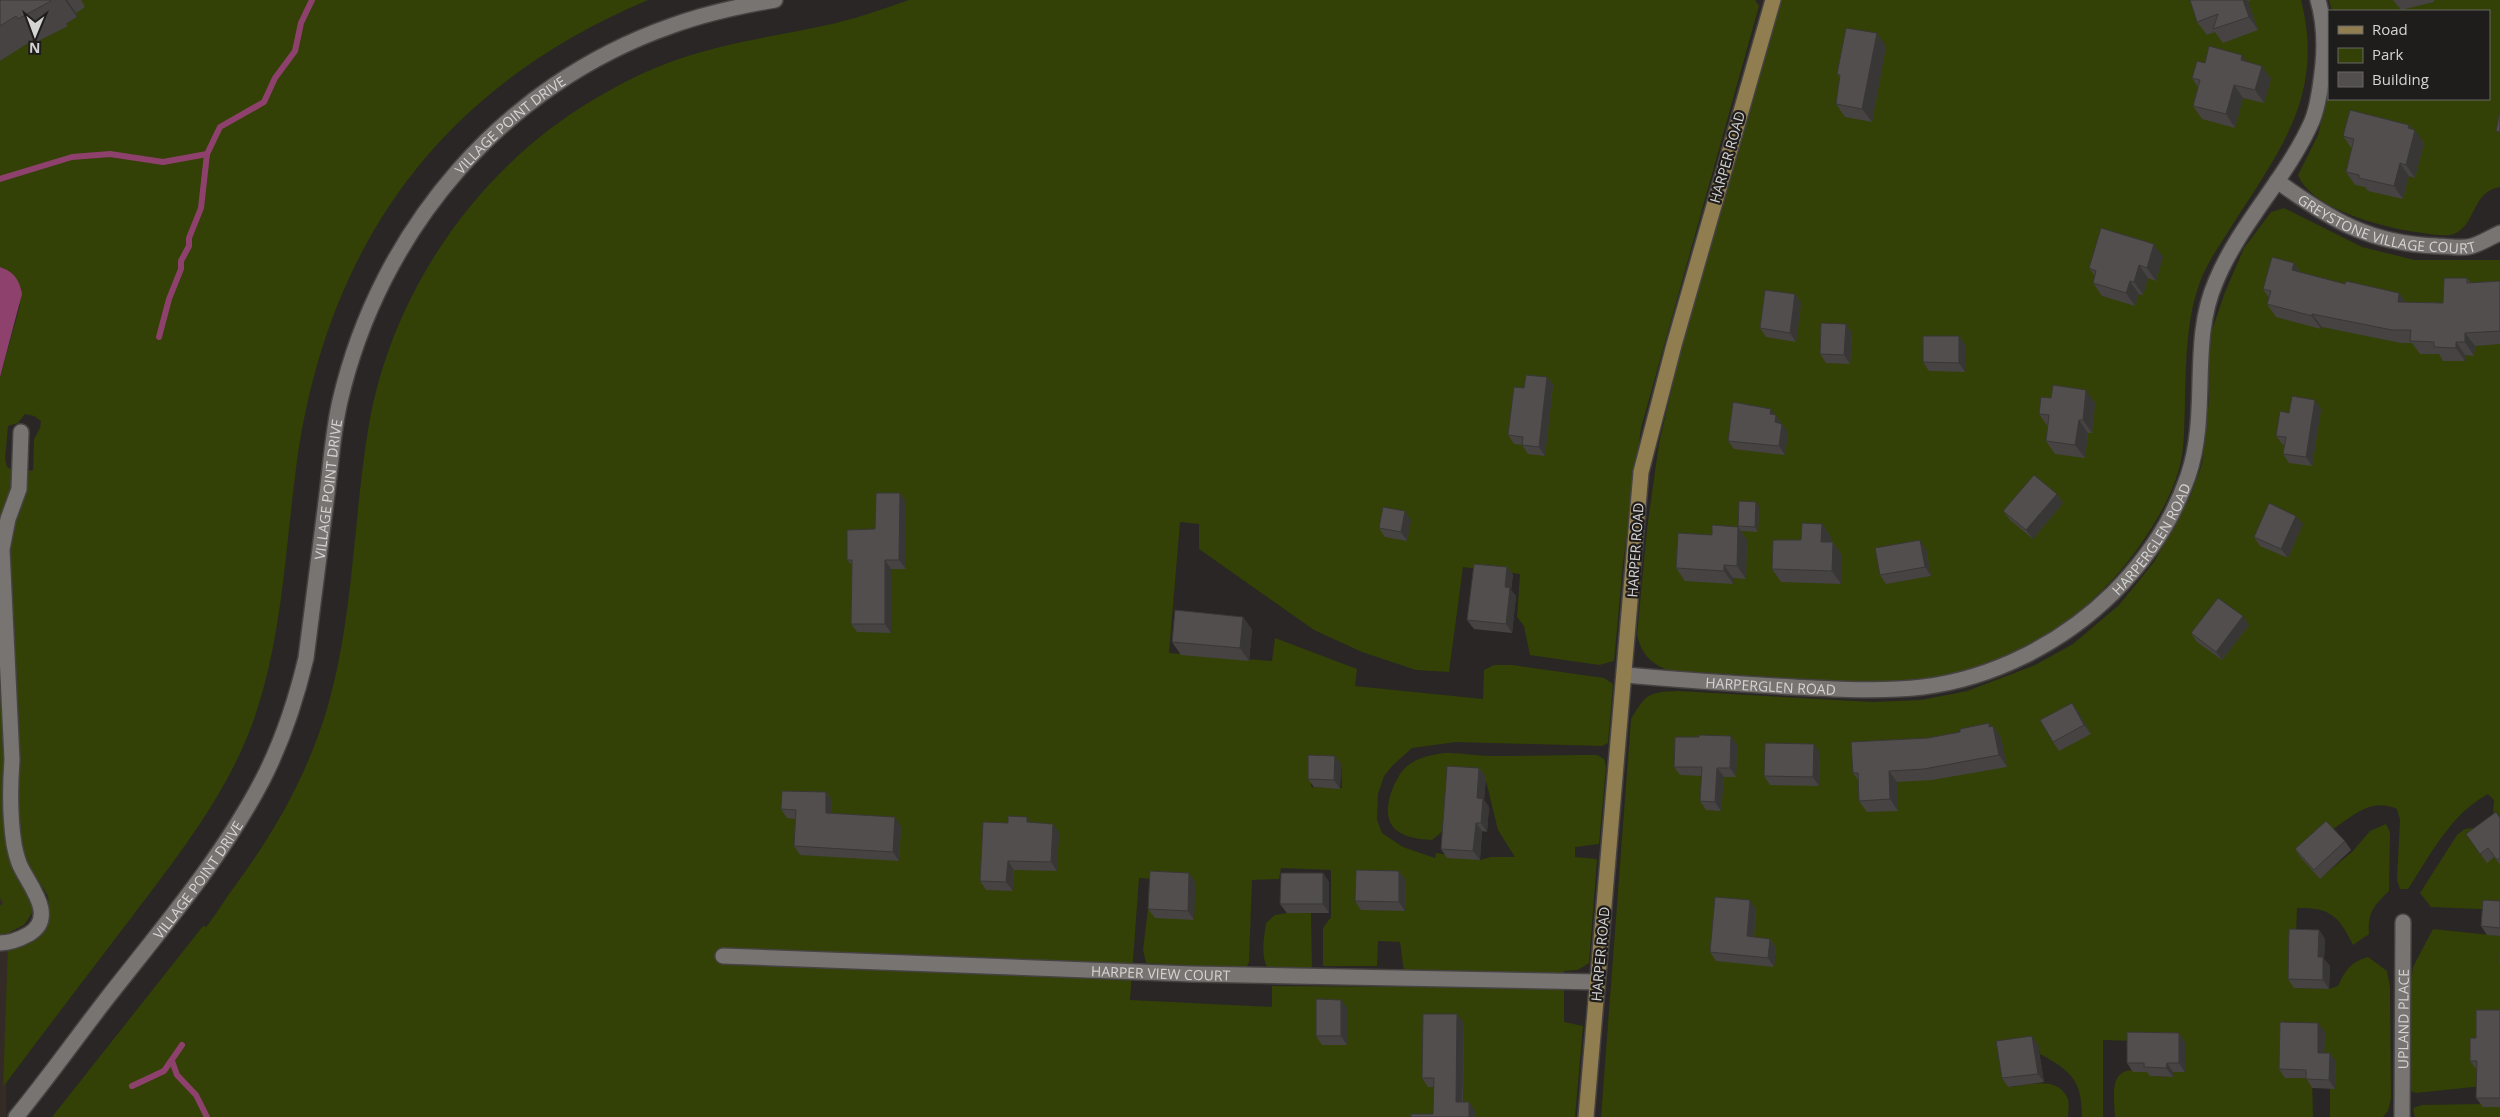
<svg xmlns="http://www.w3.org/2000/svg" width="2500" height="1117" font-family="'Open Sans',sans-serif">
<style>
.built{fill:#342b26}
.green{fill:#334006;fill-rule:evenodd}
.water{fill:#8e416d}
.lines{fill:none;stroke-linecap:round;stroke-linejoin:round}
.stream{stroke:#8e416d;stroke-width:6}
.minor-casing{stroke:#454241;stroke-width:18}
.major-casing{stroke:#454241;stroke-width:18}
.minor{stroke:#777472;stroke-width:15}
.major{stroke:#907e51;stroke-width:15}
.wall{fill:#464342}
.shaded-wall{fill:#393736}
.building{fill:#514e4d;stroke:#393736}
.labels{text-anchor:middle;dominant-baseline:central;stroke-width:4.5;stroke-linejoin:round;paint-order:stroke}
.street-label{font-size:14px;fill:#d6d4d3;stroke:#1f1d1b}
</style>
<rect width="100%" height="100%" fill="#292625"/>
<path class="built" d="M0 688 9 915 6 1117H0Z"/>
<g class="green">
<path d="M81 0H648C443 86 328 242 297 461 285 548 283 638 253 722 226 796 178 856 131 918 88 974 45 1031 3 1087L8 946 28 942 36 938 46 922 49 910 48 896 23 856 19 833 8 553C12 525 24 500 27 471L33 470 34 439 40 428 41 421 34 416 25 414 18 423 8 426 5 459 7 467 14 471 0 527V377L20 305 3 268 0 267V59L33 40 35 43 67 26 66 24 77 17 76 13Z"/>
<path d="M909 0H1755L1759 6 1641 428 1623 563 1614 661 1599 665 1530 655 1524 626 1517 617 1520 574 1463 567 1449 672 1416 670 1362 652 1314 630 1199 549V524L1180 522 1169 653 1272 661 1275 638 1357 669 1355 686 1483 699 1484 670 1494 665H1512L1604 678 1613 684 1608 743 1602 746 1456 742 1412 748 1392 766 1384 776 1378 794 1377 820 1382 833 1403 847 1435 858 1436 853 1480 860 1491 857H1515L1498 830 1485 777H1480L1450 825 1432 840C1420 839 1406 838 1396 830 1379 816 1392 784 1403 770 1410 762 1422 757 1433 755 1451 750 1472 756 1490 756 1526 756 1562 755 1597 755L1604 759 1606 766 1599 844 1575 847V857L1597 859 1589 963 1578 970 1564 971V1022L1583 1026 1575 1117H52L203 926 206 927C216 915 223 902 232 890 274 833 306 778 327 709 354 617 353 518 369 424 393 289 480 165 598 97 623 82 652 68 679 59 730 41 784 35 836 23 861 17 885 8 909 0ZM1341 764 1342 788 1311 787 1312 774ZM1281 868 1331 870V917L1323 928V966H1377L1378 941 1400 942 1406 987 1272 986V1007L1130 1000 1139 878 1195 882 1194 919 1155 901 1149 900 1143 950 1146 963 1246 968 1249 962 1252 880 1279 879Z"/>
<path d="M1781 0H2301C2325 94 2281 149 2233 224 2222 242 2207 262 2200 282 2186 320 2186 363 2185 403 2184 422 2185 442 2181 461 2175 489 2160 515 2145 538 2083 631 1986 681 1875 684L1667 670C1649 662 1642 654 1637 635L1647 529 1659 443 1686 329Z"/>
<path d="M2329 0H2500V187C2471 192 2477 224 2454 234 2445 237 2431 234 2423 233 2388 229 2312 210 2298 175L2318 135 2329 91V99H2489V11H2332Z"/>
<path d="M2284 208 2362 247 2415 260H2500V819L2493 812 2494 800 2488 794C2451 814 2431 854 2408 889H2400L2397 880 2400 820 2397 809C2372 797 2352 816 2332 830L2320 878 2352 852 2370 831 2386 824 2390 832 2389 891C2374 905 2367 913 2369 934L2353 945C2339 916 2330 907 2297 908L2294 988 2329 989 2338 986C2346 969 2351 962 2368 957L2387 971 2390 987 2391 1098 2388 1111 2383 1117H2330V1088H2335V1062L2312 1078 2313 1117H2115C2113 1085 2110 1063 2150 1072L2151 1076 2172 1077 2173 1072H2185L2134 1041 2103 1040V1117H2082C2082 1080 2071 1071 2040 1054L2038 1045 2008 1087C2026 1086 2056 1075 2067 1097 2070 1102 2068 1111 2068 1117H1601L1631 719C1646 694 1648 692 1678 691L1873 702 1921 700 1967 691 2035 665 2073 644 2119 605 2154 562 2190 497 2202 464 2209 400 2208 360 2212 330 2225 292 2244 248 2271 212Z"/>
<path d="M0 658 6 850 32 901V913L24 925 4 935H0V906L3 903 0 898Z"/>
<path d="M2473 828 2481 835 2500 865V910L2431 907 2420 893 2457 835 2465 829Z"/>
<path d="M1287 913H1311L1312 972 1268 969C1260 955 1264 938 1266 923L1275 915Z"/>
<path d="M2433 929 2500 936V1019L2477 1070 2483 1086 2416 1093 2410 1091 2411 983 2413 967Z"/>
<path d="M2483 1104V1107H2500V1117H2415L2413 1108 2422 1105Z"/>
</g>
<path class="water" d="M0 267C14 272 19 279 22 294L0 377Z"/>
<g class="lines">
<g class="stream">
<path d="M0 179 72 157 110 154 163 162 207 154"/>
<path d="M159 337 169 299 181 269V261L189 246V238L201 208 207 154 220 127 264 102 275 78 295 51 301 23 312 0"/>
<path d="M172 1061 177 1075 196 1095 207 1117"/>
<path d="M132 1086 164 1071 182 1045"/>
</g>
<g class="minor-casing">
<g id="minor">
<path id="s1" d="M2277 181C2331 220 2370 244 2438 246 2448 246 2462 249 2472 246 2482 243 2491 237 2500 233"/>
<path id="s2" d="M1625 675C1682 680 1738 684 1794 687 1837 689 1880 692 1923 687 1994 678 2062 643 2113 593 2146 560 2173 520 2188 476 2210 412 2189 342 2216 281 2240 223 2287 178 2312 121 2319 104 2321 82 2323 64 2325 42 2324 21 2318 0"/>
<path d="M0 943C10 943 20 939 29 934 59 916 26 882 19 863 17 857 15 850 14 844 10 818 10 787 12 760L2 549 8 519 19 489 21 432"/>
<path id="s3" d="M723 956 1191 974 1597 982"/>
<path id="s4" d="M16 1117C48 1078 77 1037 108 997 163 927 222 858 263 779 283 740 296 700 306 658 313 603 320 549 327 494 331 463 333 431 340 401 380 229 503 85 671 26 704 14 740 6 775 0"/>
<path id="s5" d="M2402 1117 2403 922"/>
</g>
</g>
<g class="major-casing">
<path id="major" d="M1586 1117 1641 472 1674 345 1773 0"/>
</g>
<use href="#minor" class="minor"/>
<use href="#major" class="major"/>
</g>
<g class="wall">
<path d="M0 0H81L85 7 76 13 77 17 66 24 68 26 35 43 33 40 0 61Z"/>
<path d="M2190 0H2251L2248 1 2258 30 2223 43 2215 32 2207 35 2197 22Z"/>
<path d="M2393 0H2434V2L2401 10Z"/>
<path d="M1886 46 1872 122 1845 117 1836 104 1840 78 1837 74Z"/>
<path d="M2247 62 2271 79 2264 103 2243 98 2235 128 2202 119 2193 106 2198 87 2192 78Z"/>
<path d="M2409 125 2424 143 2415 178 2409 176 2403 199 2368 191 2365 187 2355 185 2346 172 2352 149 2343 136Z"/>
<path d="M2163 257 2156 281 2148 278 2143 295 2139 294 2135 306 2102 296 2093 283 2095 276 2089 268Z"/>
<path d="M2294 263 2300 272 2345 284 2399 293 2406 302 2443 303 2467 278 2471 283 2500 281V344L2475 346 2474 356 2465 355V361H2443L2439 354H2420L2412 343H2401L2322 327 2321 329 2276 317 2267 304 2269 298 2263 289Z"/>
<path d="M1795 294 1801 303 1796 342 1766 337 1760 328Z"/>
<path d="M1846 324 1852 333 1850 364 1826 363 1820 354Z"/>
<path d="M1959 336 1965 345V372L1929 371 1923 362Z"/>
<path d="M1547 377 1553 385 1545 456 1528 454 1522 445 1514 444 1508 435 1524 388Z"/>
<path d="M2095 403 2092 433H2088L2085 458 2055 454 2046 441 2048 427 2039 414Z"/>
<path d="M2321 409 2312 466 2289 463 2283 454 2284 445H2283L2276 436 2289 413Z"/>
<path d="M1775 415 1788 432 1785 455 1734 449 1728 441Z"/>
<path d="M900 493 906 502V569H891V633L857 632 851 624 852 565 847 560 875 529Z"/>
<path d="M2057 494 2063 503 2033 539 2010 520 2003 511Z"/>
<path d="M1759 506 1758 532 1741 531 1747 540 1746 579 1733 578V584L1685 581 1676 568 1712 535 1738 527Z"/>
<path d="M1411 520 1407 541 1385 537 1379 528Z"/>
<path d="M1822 524 1831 537V542L1842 555 1841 584 1781 582 1772 569 1801 540Z"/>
<path d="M2303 524 2288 558 2260 546 2254 537Z"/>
<path d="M1926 549 1931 576 1886 584 1880 575Z"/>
<path d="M1507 567 1513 575 1511 590 1516 596 1512 633 1474 629 1467 620Z"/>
<path d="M1243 617 1252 630 1249 661 1181 655 1172 642Z"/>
<path d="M2249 625 2222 660 2197 642 2191 633Z"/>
<path d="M2072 703 2078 712 2091 734 2059 751 2053 742Z"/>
<path d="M1989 723 1991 727 1993 726 2001 738 2007 767 1932 780 1897 782 1898 811 1867 812 1859 801 1858 780 1853 773 1928 738 1960 732Z"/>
<path d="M1731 736 1737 745 1736 777H1724L1721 811 1706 810 1700 801 1702 776 1680 775 1674 767 1699 737Z"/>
<path d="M1820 753 1819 786 1770 785 1764 776Z"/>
<path d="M1341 764 1340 789 1314 787 1308 779Z"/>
<path d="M1479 768 1486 777 1484 800 1489 807 1487 832 1482 831 1480 860 1447 858 1441 849Z"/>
<path d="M826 792 832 801V813L901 826 899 861 800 855 794 846 796 819 787 818 781 809Z"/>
<path d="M1027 817 1031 823 1059 832 1057 871 1014 870 1013 891 986 890 980 881 1008 823Z"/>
<path d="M2500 818V865L2494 857 2487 863 2466 834Z"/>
<path d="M2345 841 2351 850 2320 879 2301 858 2295 849Z"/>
<path d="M1189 873 1195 882 1194 920 1155 918 1148 909Z"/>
<path d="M1323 873 1329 882V913H1287L1280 904Z"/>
<path d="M1406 880 1405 911 1361 910 1355 901Z"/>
<path d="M2500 901V936L2487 935 2481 926Z"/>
<path d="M1756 909 1754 937 1770 939 1776 948 1774 967 1716 961 1710 952Z"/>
<path d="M2319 930 2325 939 2324 959 2330 966 2329 989 2294 988 2288 979Z"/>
<path d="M1341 1000 1347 1008V1045H1322L1316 1036Z"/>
<path d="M2500 1010V1107H2483L2476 1098 2477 1070 2470 1061 2476 1038Z"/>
<path d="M1464 1023 1463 1102 1475 1111V1117H1411L1433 1114 1434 1087H1428L1422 1078Z"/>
<path d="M2325 1032 2324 1053 2336 1062 2335 1089 2312 1088 2306 1078H2285L2279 1069Z"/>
<path d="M2185 1042V1072H2173V1077L2150 1076 2147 1072H2133L2127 1063Z"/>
<path d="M2038 1045 2044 1082 2008 1087 2002 1078Z"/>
</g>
<g class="shaded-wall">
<path d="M65 0H67L76 13 77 17Z"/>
<path d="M2243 0H2247L2248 1 2258 30 2249 17Z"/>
<path d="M1877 33 1886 46 1872 122 1862 109Z"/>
<path d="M2242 55 2251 68 2241 60Z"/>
<path d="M2262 66 2271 79 2264 103 2255 90Z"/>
<path d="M2234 85 2243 98 2235 128 2226 114Z"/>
<path d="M2409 125 2414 132 2415 130 2424 143 2415 178 2406 165 2408 128Z"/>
<path d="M2400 163 2409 176 2403 199 2394 186Z"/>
<path d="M2154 244 2163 257 2156 281 2147 268Z"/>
<path d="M2294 263 2303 276 2292 270Z"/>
<path d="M2139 265 2148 278 2143 295 2134 282Z"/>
<path d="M2130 281 2139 294 2135 306 2126 293Z"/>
<path d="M2399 293 2409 306 2398 302Z"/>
<path d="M1795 294 1801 303 1796 342 1790 333Z"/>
<path d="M2312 314 2322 327 2321 329 2312 316Z"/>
<path d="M1846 324 1852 333 1850 364 1844 355Z"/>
<path d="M2465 333 2475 346 2474 356 2465 342Z"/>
<path d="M1959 336 1965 345V372L1959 363Z"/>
<path d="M2456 342 2465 355V361L2456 348Z"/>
<path d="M1547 377 1553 385 1545 456 1539 447Z"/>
<path d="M2086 390 2095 403 2092 433 2083 420Z"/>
<path d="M2315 400 2321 409 2312 466 2306 457Z"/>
<path d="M1771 409 1788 432 1785 455 1779 446 1770 414Z"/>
<path d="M2079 420 2088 433 2085 458 2075 445Z"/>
<path d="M900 493 906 502V569L899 560Z"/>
<path d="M2057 494 2063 503 2033 539 2026 530Z"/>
<path d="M1756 502 1759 506 1758 532 1755 527Z"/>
<path d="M1405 511 1411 520 1407 541 1401 532Z"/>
<path d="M2296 516 2303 524 2288 558 2281 549Z"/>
<path d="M1822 524 1831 537 1830 555 1821 542Z"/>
<path d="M1738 527 1747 540 1746 579 1737 566Z"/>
<path d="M1920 540 1926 549 1931 576 1925 567Z"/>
<path d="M1833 542 1842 555 1841 584 1832 571Z"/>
<path d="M885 560 891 569V633L885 624Z"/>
<path d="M1724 565 1733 578V584L1724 571Z"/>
<path d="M1507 567 1513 575 1511 590 1516 596 1512 633 1506 624 1505 587Z"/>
<path d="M2243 616 2249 625 2222 660 2216 652Z"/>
<path d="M1243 617 1252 630 1249 661 1240 648Z"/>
<path d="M2072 703 2078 712 2091 734 2084 725Z"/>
<path d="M1989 723 1994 731 1993 726 2001 738 2007 767 1999 755Z"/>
<path d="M1731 736 1737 745 1736 777 1730 768Z"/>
<path d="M1814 744 1820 753 1819 786 1813 777Z"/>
<path d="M1335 756 1341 764 1340 789 1334 780Z"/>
<path d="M1479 768 1486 777 1484 800 1489 807 1487 832 1481 823 1477 798Z"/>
<path d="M1717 768 1724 777 1721 811 1715 802Z"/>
<path d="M1889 771 1897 782 1898 811 1890 799Z"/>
<path d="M826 792 832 801V822L826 813Z"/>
<path d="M895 817 901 826 899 861 893 852Z"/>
<path d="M1027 817 1033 826 1027 822Z"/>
<path d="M1476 823 1482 831 1480 860 1473 851Z"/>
<path d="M1053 824 1059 832 1057 871 1051 862Z"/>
<path d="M1008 861 1014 870 1013 891 1006 882Z"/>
<path d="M1399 871 1406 880 1405 911 1399 902Z"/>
<path d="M1189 873 1195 882 1194 920 1188 911Z"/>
<path d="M1323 873 1329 882V913L1323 904Z"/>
<path d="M1750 900 1756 909 1753 945 1747 936Z"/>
<path d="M2319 930 2325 939 2324 959 2330 966 2329 989 2323 980 2318 957Z"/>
<path d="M1770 939 1776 948 1774 967 1768 958Z"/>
<path d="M1341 1000 1347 1008V1045L1341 1036Z"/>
<path d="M1457 1014 1464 1023 1462 1111 1456 1102Z"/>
<path d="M2318 1023 2325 1032 2324 1062 2318 1053Z"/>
<path d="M2179 1033 2185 1042V1072L2179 1063Z"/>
<path d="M2032 1036 2038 1045 2044 1082 2038 1074Z"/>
<path d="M2330 1053 2336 1062 2335 1089 2329 1080Z"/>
<path d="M2167 1063 2173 1072V1077L2166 1068Z"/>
<path d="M1469 1102 1475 1111V1117H1469Z"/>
</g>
<g class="building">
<path d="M0 0H50L51 1 18 19 16 16 0 26Z"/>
<path d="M2190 0H2243L2249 17 2213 29 2218 14 2197 22Z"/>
<path d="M1846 28 1877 33 1862 109 1836 104 1840 75 1837 74Z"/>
<path d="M2209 46 2242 55 2241 60 2262 66 2255 90 2234 85 2226 114 2193 106 2200 80 2192 78 2197 61 2205 63Z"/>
<path d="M2350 110 2409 125 2408 128 2415 130 2406 165 2400 163 2394 186 2359 178V175L2346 172 2354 139 2343 136Z"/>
<path d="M2500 110V132L2496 131Z"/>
<path d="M2101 228 2154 244 2147 268 2139 265 2134 282 2130 281 2126 293 2093 283 2096 271 2089 268Z"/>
<path d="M2272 257 2294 263 2292 270 2345 284 2346 281 2399 293 2398 302 2443 303 2444 278H2467V283L2500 281V331L2465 333V342H2456V348L2434 347V342L2410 341 2411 330H2392L2312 314V316L2267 304 2271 291 2263 289Z"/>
<path d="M1765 290 1795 294 1790 333 1760 328Z"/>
<path d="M1821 323 1846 324 1844 355 1820 354Z"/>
<path d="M1923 336H1959V363L1923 362Z"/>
<path d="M1526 375 1547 377 1539 447 1522 445 1523 437 1508 435 1514 387 1524 388Z"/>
<path d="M2053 385 2086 390 2083 420H2079L2075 445 2046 441 2049 415 2039 414 2041 397 2051 398Z"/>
<path d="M2292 396 2315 400 2306 457 2283 454 2286 437 2276 436 2280 411 2289 413Z"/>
<path d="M1733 402 1771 409 1770 414 1776 415 1775 422 1782 424 1779 446 1728 441Z"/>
<path d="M2034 475 2057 494 2026 530 2003 511Z"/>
<path d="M876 493H900L899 560H885V624H851L852 560H847V530L875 529Z"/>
<path d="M1739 501 1756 502 1755 527 1738 526Z"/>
<path d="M2269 503 2296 516 2281 549 2254 537Z"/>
<path d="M1383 507 1405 511 1401 532 1379 528Z"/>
<path d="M1802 523 1822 524 1821 542H1833L1832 571 1772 569 1773 540H1801Z"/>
<path d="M1712 525 1738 527 1737 566 1724 565V571L1676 568 1678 533 1712 535Z"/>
<path d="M1920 540 1925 567 1880 575 1875 548Z"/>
<path d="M1474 564 1507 567 1505 587 1510 588 1506 624 1467 620Z"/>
<path d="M2218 598 2243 616 2216 652 2191 633Z"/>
<path d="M1175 610 1243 617 1240 648 1172 642Z"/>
<path d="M2072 703 2084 725 2053 742 2040 720Z"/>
<path d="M1989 723V727L1993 726 1999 755 1924 769 1889 771 1890 799 1859 801 1858 773H1853L1851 742 1928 738 1960 732V729Z"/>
<path d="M1699 735 1731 736 1730 768H1717L1715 802 1700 801 1702 767H1674L1675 737H1699Z"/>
<path d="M1765 743 1814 744 1813 777 1764 776Z"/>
<path d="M1308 755 1335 756 1334 780 1308 779Z"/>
<path d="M1447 766 1479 768 1477 798 1483 799 1481 823H1476L1473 851 1441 849Z"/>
<path d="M782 791 826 792V813L895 817 893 852 794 846 796 810 781 809Z"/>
<path d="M2496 812 2500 818V857L2497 860 2488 848 2480 854 2466 834Z"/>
<path d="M1008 816 1027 817V822L1053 824 1051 862 1008 861 1006 882 980 881 983 822 1008 823Z"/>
<path d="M2326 821 2345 841 2314 870 2295 849Z"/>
<path d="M1356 870 1399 871V902L1355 901Z"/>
<path d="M1150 871 1189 873 1188 911 1148 909Z"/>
<path d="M1281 873H1323V904H1280Z"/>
<path d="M1715 897 1750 900 1747 936 1770 939 1768 958 1710 952Z"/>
<path d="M2483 900 2500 901V928L2481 926Z"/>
<path d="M2289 929 2319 930 2318 957H2323V980L2288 979Z"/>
<path d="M2500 940V963H2499Z"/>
<path d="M1316 999 1341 1000V1036H1316Z"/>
<path d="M2476 1010H2500V1098H2476L2477 1061H2470V1038H2476Z"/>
<path d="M1423 1014H1457L1456 1102H1469V1117H1411V1114H1433L1434 1078H1422Z"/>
<path d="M2280 1022 2318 1023V1053H2330L2329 1080 2306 1079V1070L2279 1069Z"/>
<path d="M2127 1032 2179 1033V1063H2167L2166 1068 2144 1067V1063H2127Z"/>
<path d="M2032 1036 2038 1074 2002 1078 1996 1041Z"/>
</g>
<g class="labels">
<g class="street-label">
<text stroke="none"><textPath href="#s4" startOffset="1138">VILLAGE POINT DRIVE</textPath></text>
<text transform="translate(1727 157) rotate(-74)">HARPER ROAD</text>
<text stroke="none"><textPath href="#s1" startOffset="121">GREYSTONE VILLAGE COURT</textPath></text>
<text stroke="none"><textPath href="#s4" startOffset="718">VILLAGE POINT DRIVE</textPath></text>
<text stroke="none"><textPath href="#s2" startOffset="581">HARPERGLEN ROAD</textPath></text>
<text transform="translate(1635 550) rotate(-86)">HARPER ROAD</text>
<text stroke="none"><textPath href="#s2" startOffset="146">HARPERGLEN ROAD</textPath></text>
<text stroke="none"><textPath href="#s4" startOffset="299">VILLAGE POINT DRIVE</textPath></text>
<text transform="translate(1600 954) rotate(-85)">HARPER ROAD</text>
<text stroke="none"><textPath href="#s3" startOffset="438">HARPER VIEW COURT</textPath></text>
<text stroke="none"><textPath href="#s5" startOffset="98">UPLAND PLACE</textPath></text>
</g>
</g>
<rect x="2328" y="10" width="162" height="90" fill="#1f1d1b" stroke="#686665"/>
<rect x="2338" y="26" width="25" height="8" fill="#907e51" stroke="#686665"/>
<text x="2372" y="35" font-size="15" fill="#d6d4d3">Road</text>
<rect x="2338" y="48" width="25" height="15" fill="#334006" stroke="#686665"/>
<text x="2372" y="60" font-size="15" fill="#d6d4d3">Park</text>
<rect x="2338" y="72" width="25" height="15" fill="#514e4d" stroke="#686665"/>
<text x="2372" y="85" font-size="15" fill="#d6d4d3">Building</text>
<g transform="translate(35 35) rotate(181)" stroke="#1f1d1b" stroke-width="4" paint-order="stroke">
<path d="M0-4L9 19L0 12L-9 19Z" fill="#d6d4d3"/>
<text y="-8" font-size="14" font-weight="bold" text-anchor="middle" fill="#d6d4d3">N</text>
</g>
</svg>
